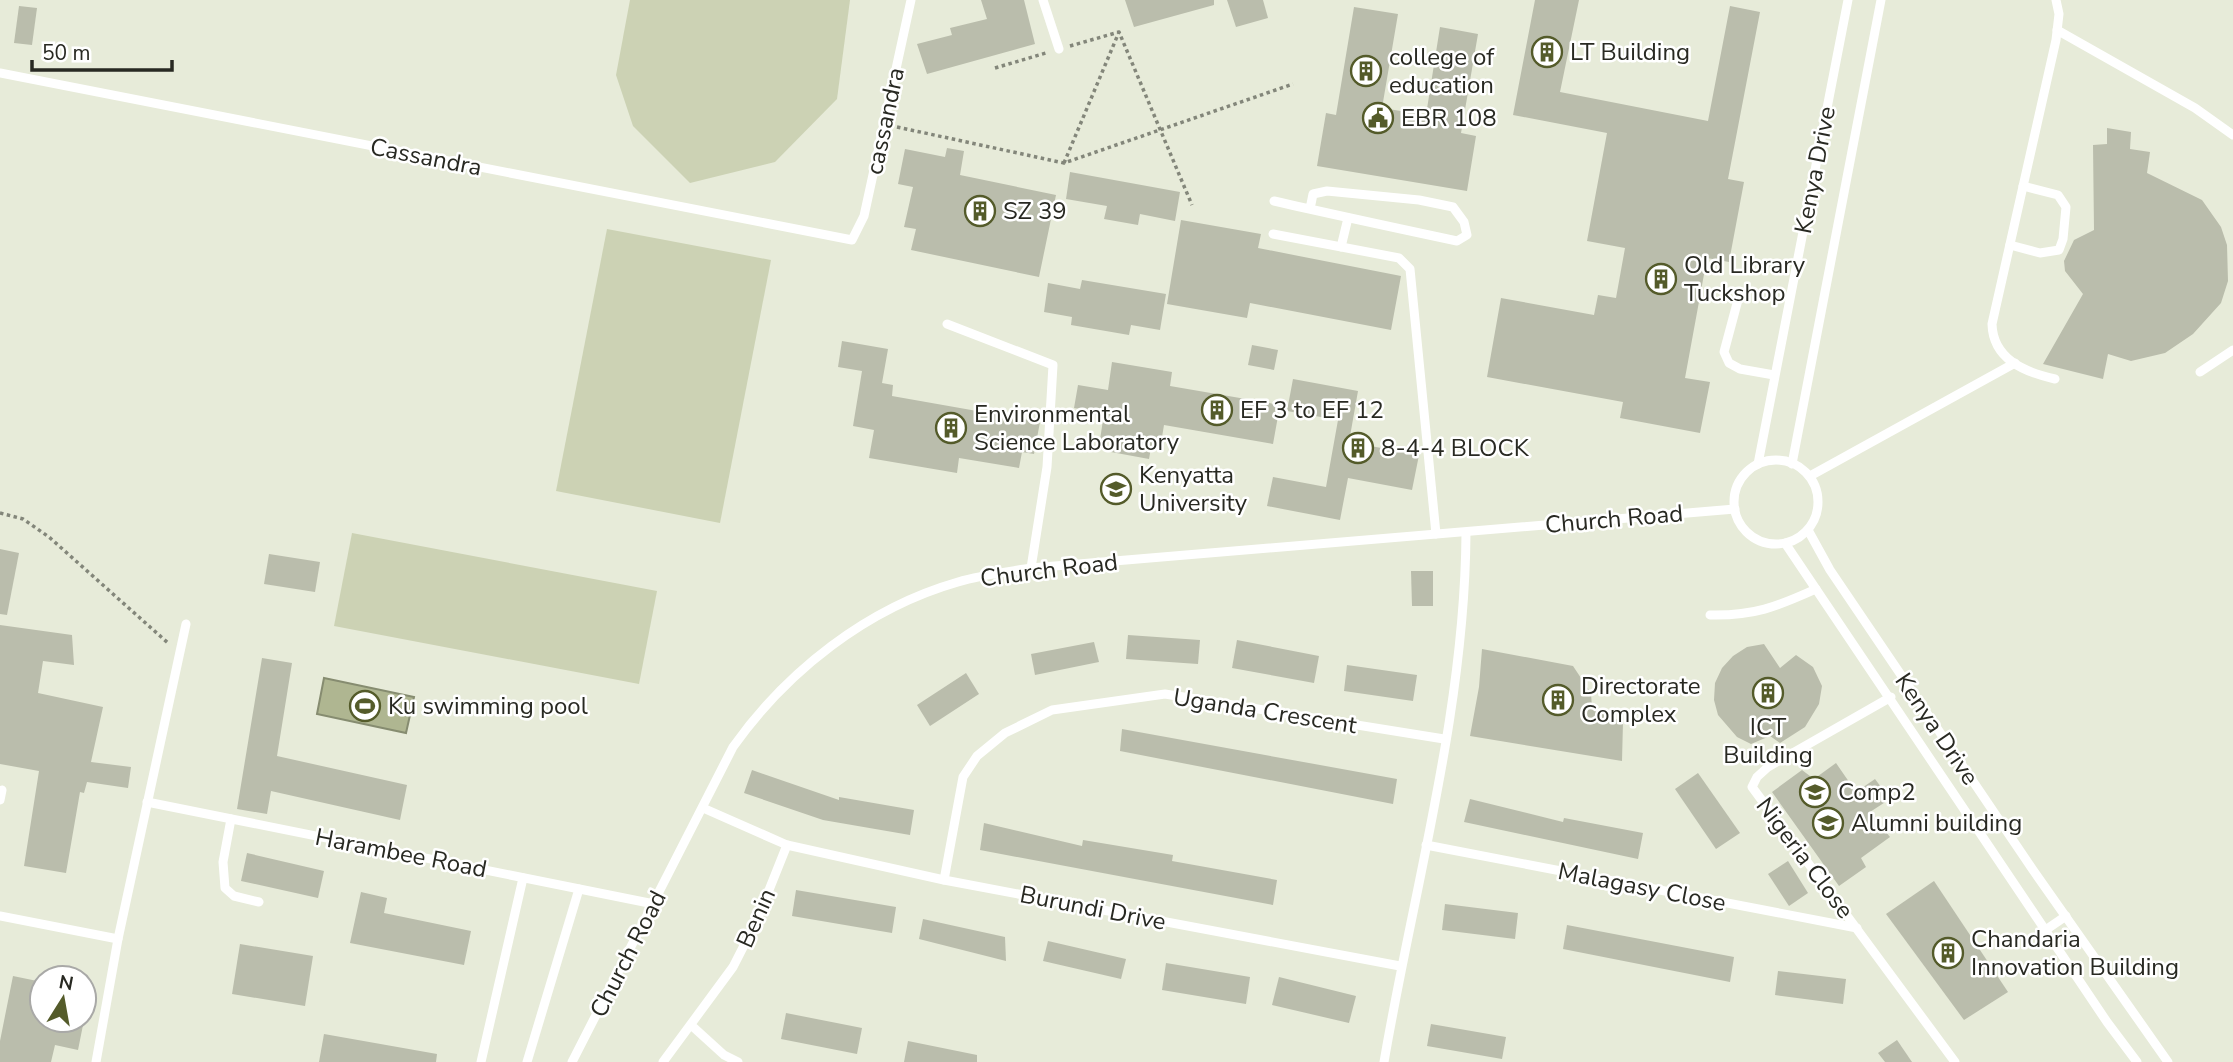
<svg xmlns="http://www.w3.org/2000/svg" width="2233" height="1062" font-family="'Nunito Sans',sans-serif">
<style>
.green{fill:#ccd2b4}
.water{fill:#afb691;stroke:#868c70;stroke-width:2}
.building{fill:#babdac}
.lines{fill:none;stroke-linecap:round;stroke-linejoin:round}
.path{stroke:#83867a;stroke-width:3.5;stroke-dasharray:3.5 3.5;stroke-linecap:butt}
.service{stroke:#fff;stroke-width:9}
.labels{text-anchor:middle;dominant-baseline:central;stroke-width:5;stroke-linejoin:round;paint-order:stroke}
.poi-label{font-size:24px;fill:#282922;stroke:#fff;text-anchor:start}
.street-label{font-size:24px;fill:#282922;stroke:#fff}
</style>
<rect width="100%" height="100%" fill="#e7ebd9"/>
<g class="green">
<path d="M630 0H850L837 99 775 162 690 183 633 126 616 75Z"/>
<path d="M607 229 771 260 720 523 556 491Z"/>
<path d="M352 533 657 591 639 684 334 626Z"/>
</g>
<path class="water" d="M324 678 414 697 406 733 317 714Z"/>
<g class="building">
<path d="M981 0H1024L1035 44 927 74 917 44 952 35 950 28 987 19Z"/>
<path d="M1125 0H1214V5L1134 27Z"/>
<path d="M1227 0H1263L1268 18 1236 27Z"/>
<path d="M1535 0H1579L1560 92 1708 121 1730 6 1760 12 1728 179 1744 182 1729 262 1707 258 1685 378 1710 382 1700 433 1620 418 1623 402 1487 377 1501 298 1594 315 1598 295 1616 298 1625 248 1587 241 1607 133 1513 115Z"/>
<path d="M19 6 37 8 32 45 14 43Z"/>
<path d="M1354 7 1398 14 1382 108 1426 115 1440 27 1478 34 1461 133 1476 136 1467 191 1317 166 1326 113 1336 115Z"/>
<path d="M2107 128 2131 132 2130 149 2150 152 2147 173 2202 200 2221 227 2227 245 2228 281 2221 303 2193 334 2165 353 2131 361 2108 354 2103 379 2043 364 2083 294 2065 271 2064 261 2074 240 2094 230 2093 145 2107 144Z"/>
<path d="M947 148 964 151 960 175 1056 195 1039 277 911 250 916 229 904 227 913 187 898 184 905 149 945 157Z"/>
<path d="M1070 172 1180 192 1175 221 1140 214 1138 225 1104 219 1107 206 1066 199Z"/>
<path d="M1181 220 1261 234 1258 248 1401 276 1391 330 1250 303 1247 318 1167 304Z"/>
<path d="M1082 280 1166 294 1160 330 1131 325 1129 335 1071 325 1072 317 1044 312 1048 283 1080 289Z"/>
<path d="M842 341 888 349 882 383 893 385 892 396 1040 422 1034 454 1022 452 1019 468 959 458 957 473 869 458 874 430 853 426 862 371 838 367Z"/>
<path d="M1252 345 1278 350 1274 370 1248 365Z"/>
<path d="M1112 362 1172 372 1170 386 1280 405 1273 444 1164 425 1160 449 1151 448 1149 459 1111 452 1112 442 1100 440 1104 413 1074 408 1078 385 1108 390Z"/>
<path d="M1293 379 1358 391 1349 442 1419 455 1412 490 1348 478 1340 520 1267 506 1273 477 1326 487 1338 420 1287 411Z"/>
<path d="M0 549 19 553 7 615 0 614Z"/>
<path d="M269 554 320 562 315 592 264 584Z"/>
<path d="M1411 571H1433V606H1412Z"/>
<path d="M0 625 72 635 74 665 43 661 38 693 103 707 91 762 131 767 128 788 87 782 84 793 80 792 66 873 24 866 39 771 0 764Z"/>
<path d="M1128 635 1200 640 1198 664 1126 659Z"/>
<path d="M1237 640 1319 656 1314 683 1232 668Z"/>
<path d="M1094 642 1099 662 1035 675 1031 654Z"/>
<path d="M1764 644 1780 668 1796 655 1813 667 1822 686 1819 704 1805 727 1780 743 1770 736 1751 744 1737 737 1718 715 1714 700 1715 683 1722 668 1733 656 1747 647Z"/>
<path d="M1482 649 1573 666 1591 693 1592 708 1623 722 1622 761 1470 736 1479 687Z"/>
<path d="M262 658 292 663 277 756 407 785 400 820 271 791 267 814 237 809Z"/>
<path d="M1347 665 1417 675 1413 701 1344 691Z"/>
<path d="M966 673 979 694 930 726 917 705Z"/>
<path d="M1122 729 1397 779 1393 804 1120 751Z"/>
<path d="M1836 763 1856 792 1875 779 1890 799 1870 812 1890 837 1861 858 1866 867 1839 886 1772 792 1802 770 1814 779Z"/>
<path d="M752 770 839 800V797L914 810 910 835 823 820 744 793Z"/>
<path d="M1698 773 1740 833 1716 849 1675 789Z"/>
<path d="M1470 799 1563 822 1564 818 1643 833 1638 859 1464 822Z"/>
<path d="M984 823 1082 846 1083 840 1173 855 1172 861 1277 880 1273 905 980 850Z"/>
<path d="M247 853 324 871 318 898 241 881Z"/>
<path d="M1788 861 1808 893 1789 906 1768 874Z"/>
<path d="M1934 881 2008 992 1964 1020 1886 914Z"/>
<path d="M796 890 896 907 892 933 792 916Z"/>
<path d="M361 892 387 898 384 913 471 931 464 965 350 943Z"/>
<path d="M1445 904 1518 913 1515 939 1442 930Z"/>
<path d="M923 919 1005 937 1006 961 919 939Z"/>
<path d="M1567 925 1734 957 1730 982 1563 949Z"/>
<path d="M1048 941 1126 959 1121 979 1043 961Z"/>
<path d="M240 944 313 956 305 1006 232 994Z"/>
<path d="M1166 963 1250 977 1246 1004 1162 990Z"/>
<path d="M1778 971 1846 979 1843 1004 1775 995Z"/>
<path d="M13 976 42 982 38 1020H84L78 1050 55 1045 51 1062H0V1041Z"/>
<path d="M1279 977 1356 996 1349 1023 1272 1005Z"/>
<path d="M786 1013 862 1028 857 1054 781 1039Z"/>
<path d="M1431 1024 1506 1037 1502 1059 1427 1046Z"/>
<path d="M324 1034 437 1054 436 1062H319Z"/>
<path d="M1897 1040 1912 1062H1885L1878 1053Z"/>
<path d="M908 1041 977 1055V1062H904Z"/>
</g>
<g class="lines">
<g class="path">
<path d="M1070 46 1119 32 1192 205"/>
<path d="M995 68 1046 53"/>
<path d="M897 127 1064 163 1293 84"/>
<path d="M1064 163 1119 32"/>
<path d="M0 513 23 519 49 537 168 643"/>
</g>
<g class="service">
<path d="M1043 0 1059 49"/>
<path d="M2057 30 2195 108 2233 135"/>
<path d="M0 73 852 240 864 216 911 0"/>
<path d="M1274 201C1335 215 1396 228 1457 241L1467 235 1464 222 1453 207 1419 200 1327 191 1313 194 1310 209"/>
<path d="M1273 234 1399 258 1410 269 1436 534"/>
<path d="M2010 245 2040 253 2059 250 2063 239 2066 207 2058 195 2023 186"/>
<path d="M1341 247 1348 218"/>
<path d="M1739 296 1724 352 1729 363 1740 369 1774 375"/>
<path d="M947 324 1053 365 1047 467 1031 568"/>
<path d="M2200 372 2233 350"/>
<path d="M2055 379C2024 372 1993 359 1992 324L2056 40 2059 14 2056 0"/>
<circle cx="1776" cy="502" r="42"/>
<path d="M1758 464 1848 0"/>
<path d="M1792 464 1881 0"/>
<path d="M1810 476 2015 363"/>
<path d="M1808 530 1830 570 2033 870 2168 1062"/>
<path d="M1785 543 2107 1022 2137 1062"/>
<path d="M1710 615C1754 616 1776 607 1816 589"/>
<path d="M1891 697 1768 767 1757 777 1752 787 1955 1062"/>
<path d="M0 800 2 790"/>
<path d="M147 802 654 904"/>
<path d="M703 808 787 845 944 880 1400 966"/>
<path d="M231 819 223 862 225 888 234 896 259 902"/>
<path d="M1426 845 1857 928"/>
<path d="M944 880 963 777 977 756 1005 733 1052 710 1165 694 1444 739"/>
<path d="M0 916 118 939"/>
<path d="M2047 929 2066 916"/>
<path d="M691 1025 724 1055 738 1062"/>
<path d="M96 1062 118 939 186 624"/>
<path d="M481 1062 523 878"/>
<path d="M527 1062 579 889"/>
<path d="M572 1062 733 747C787 671 867 608 958 582 981 575 1007 572 1031 568L1735 509"/>
<path d="M663 1062 733 967 757 920 787 845"/>
<path d="M1384 1062C1414 887 1465 711 1466 533"/>
</g>
</g>
<defs>
<g id="building-ring" transform="scale(1.575)"><circle r="9.5" fill="#fff" stroke="#545b2a" stroke-width="1.5"/><path d="M-4-6H4V6H1V3H-1V6H-4ZM-2.5-4.3h1.7v1.8h-1.7ZM.8-4.3h1.7v1.8H.8ZM-2.5-1h1.7V.8h-1.7ZM.8-1h1.7V.8H.8Z" fill="#545b2a"/></g>
<g id="civic-ring" transform="scale(1.575)"><circle r="9.5" fill="#fff" stroke="#545b2a" stroke-width="1.5"/><path d="M-.6-6.5H3V-4.5H.6V-3L4-1V1h2V6H-6V1h2V-1L-.6-3ZM-1.2 2.5V6h2.4V2.5Z" fill="#545b2a"/></g>
<g id="university-ring" transform="scale(1.575)"><circle r="9.5" fill="#fff" stroke="#545b2a" stroke-width="1.5"/><path d="M0-5L7-2L0 1L-7-2ZM-4 1L0 2.5L4 1V4Q0 6-4 4Z" fill="#545b2a"/></g>
<g id="stadium-ring" transform="scale(1.575)"><circle r="9.5" fill="#fff" stroke="#545b2a" stroke-width="1.5"/><path d="M0-5a6.5 5 0 1 0 0 10a6.5 5 0 1 0 0-10ZM-3.5-1.8h7v3.6h-7Z" fill="#545b2a"/></g>
</defs>
<g fill-rule="evenodd">
<use href="#building-ring" x="1547" y="52"/>
<use href="#building-ring" x="1366" y="71"/>
<use href="#civic-ring" x="1378" y="118"/>
<use href="#building-ring" x="980" y="211"/>
<use href="#building-ring" x="1661" y="279"/>
<use href="#building-ring" x="1217" y="410"/>
<use href="#building-ring" x="951" y="428"/>
<use href="#building-ring" x="1358" y="448"/>
<use href="#university-ring" x="1116" y="489"/>
<use href="#building-ring" x="1768" y="693"/>
<use href="#building-ring" x="1558" y="700"/>
<use href="#stadium-ring" x="365" y="706"/>
<use href="#university-ring" x="1815" y="792"/>
<use href="#university-ring" x="1828" y="823"/>
<use href="#building-ring" x="1948" y="953"/>
</g>
<g class="labels">
<g class="poi-label">
<text x="1570" y="52">LT Building</text>
<text x="1389" y="57">college of<tspan x="1389" dy="28">education</tspan></text>
<text x="1401" y="118">EBR 108</text>
<text x="1003" y="211">SZ 39</text>
<text x="1684" y="265">Old Library<tspan x="1684" dy="28">Tuckshop</tspan></text>
<text x="1240" y="410">EF 3 to EF 12</text>
<text x="974" y="414">Environmental<tspan x="974" dy="28">Science Laboratory</tspan></text>
<text x="1381" y="448">8-4-4 BLOCK</text>
<text x="1139" y="475">Kenyatta<tspan x="1139" dy="28">University</tspan></text>
<text x="1581" y="686">Directorate<tspan x="1581" dy="28">Complex</tspan></text>
<text x="388" y="706">Ku swimming pool</text>
<text x="1768" y="727" text-anchor="middle">ICT<tspan x="1768" dy="28">Building</tspan></text>
<text x="1838" y="792">Comp2</text>
<text x="1851" y="823">Alumni building</text>
<text x="1971" y="939">Chandaria<tspan x="1971" dy="28">Innovation Building</tspan></text>
</g>
<g class="street-label">
<text transform="translate(885 121) rotate(-78)">cassandra</text>
<text transform="translate(426 157) rotate(11)">Cassandra</text>
<text transform="translate(1815 170) rotate(-79)">Kenya Drive</text>
<text transform="translate(1614 519) rotate(-5)">Church Road</text>
<text transform="translate(1049 570) rotate(-7)">Church Road</text>
<text transform="translate(1265 711) rotate(9)">Uganda Crescent</text>
<text transform="translate(1937 729) rotate(56)">Kenya Drive</text>
<text transform="translate(401 853) rotate(11)">Harambee Road</text>
<text transform="translate(1805 858) rotate(53)">Nigeria Close</text>
<text transform="translate(1642 887) rotate(11)">Malagasy Close</text>
<text transform="translate(1093 908) rotate(11)">Burundi Drive</text>
<text transform="translate(756 918) rotate(-66)">Benin</text>
<text transform="translate(628 954) rotate(-63)">Church Road</text>
</g>
</g>
<g transform="translate(63 999) rotate(11)"><circle r="33" fill="#ffffff" stroke="#a9a9a7" stroke-width="2"/>
<path d="M0-5L12 26L0 18L-12 26Z" fill="#545b2a"/>
<text y="-10" font-size="19" font-weight="bold" text-anchor="middle" fill="#282922">N</text>
</g>
<path d="M32 60v10h140v-10" fill="none" stroke="#282922" stroke-width="3.5"/>
<text x="42" y="60" font-size="21" fill="#282922" stroke="#ffffff" stroke-width="5" paint-order="stroke">50 m</text>
</svg>
